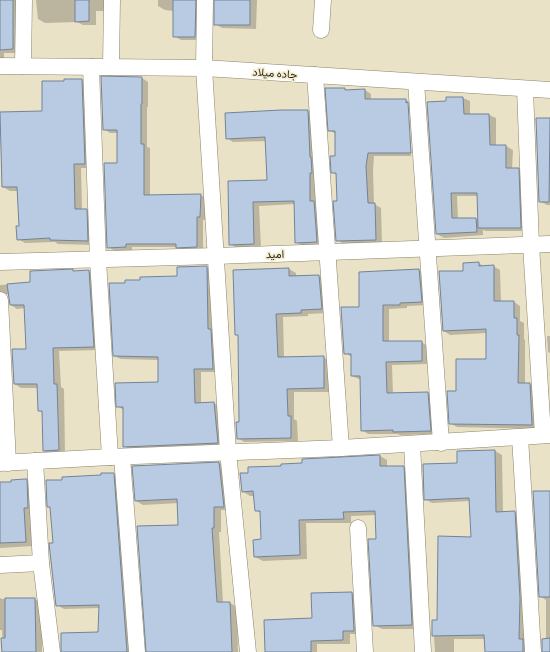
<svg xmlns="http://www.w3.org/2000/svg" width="550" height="652" font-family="'Titillium Web',Vazirmatn,sans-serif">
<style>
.shadow{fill:#0003;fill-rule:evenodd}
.building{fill:#b9cbe2;stroke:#738398}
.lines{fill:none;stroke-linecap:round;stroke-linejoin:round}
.minor-casing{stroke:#8b846a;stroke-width:17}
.minor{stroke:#fff;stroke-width:16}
.labels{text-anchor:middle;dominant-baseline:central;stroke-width:3.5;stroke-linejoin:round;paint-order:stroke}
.street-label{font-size:11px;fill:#2a271d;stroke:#f7efd3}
</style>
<rect width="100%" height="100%" fill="#eae2c6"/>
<g class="shadow">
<path d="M0 0H19L20 53H4V59H0Z"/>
<path d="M36 0H111L109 11H96V25H83L77 22 45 23 38 19Z"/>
<path d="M158 0H203L202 40H181L174 36V11L165 10 158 6Z"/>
<path d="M215 0H257L256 29 222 28 215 24Z"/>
<path d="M142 78 148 82V107H147V147L150 148V196L200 195 207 198V220H203V250L183 251 177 247H132V250L115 251 108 247 118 164V133H110L104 129Z"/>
<path d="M82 80 89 84 92 168H81L82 210H86L93 214 95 245 58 244 55 242 25 243 18 239 20 227 18 191H10L3 187 0 113 43 112 65 82Z"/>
<path d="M345 89 347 91 365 90 371 94V100H406L413 104 418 156H413L409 102H407L411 156H374L373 170 374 204 381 208 382 243 344 244 337 240V175L332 172 336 157V134L329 130Z"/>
<path d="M447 98H463L470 101V115H489L496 118V146H506L513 150 512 169H518L525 173 527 231H486L483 230V235L444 238 437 234ZM457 196H478L479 220 476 219H458Z"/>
<path d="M308 111 314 115 323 245 303 246 296 242 295 204 259 206 261 247 237 248 230 244 229 182 268 181 267 141 233 142 227 138Z"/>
<path d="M537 119H550V205H547L540 201Z"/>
<path d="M479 263 484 267 493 266 500 270 501 302H514L520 306V321L524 323V339L525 340V384H530L537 388 539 429 457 427 450 423 457 392 487 360V333L450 335 444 331 464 272Z"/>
<path d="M207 267 213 271 219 372H201V403H214L221 407 224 447 131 450 124 446V410L117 406 160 383 159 360 121 359 114 356 126 284 178 277Z"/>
<path d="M289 269 296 273V277L319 276 326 280 328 313 308 314V316L283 317 284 358 323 357 330 361 331 392H294V419L297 421 298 441 244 442 238 438 240 423 239 336 236 334 234 271Z"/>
<path d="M419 270 426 274 428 305 407 306V308L389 309V342H421L428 346V364L392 365 393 394 428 393 434 396 437 434 400 435 398 434H368L362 430 361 380 352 376V357L345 353 360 308V273Z"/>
<path d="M89 271 95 275 100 350 59 351 61 387 64 389 65 454H50L44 451 43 413 39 410 38 388H21L15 384 27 350 26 308 17 309 11 305 8 294 0 297V285L31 283Z"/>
<path d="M547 336H550V353L548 352Z"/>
<path d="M495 451 502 455 503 512H515L522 516 530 652H486L485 639H454V652H435L433 621H438L472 538 470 501 432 503 425 499 458 464Z"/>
<path d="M380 456 387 460V467H403L411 471 419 629H382L374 625 377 540 376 515 351 516V523H306L307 559 263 561 255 557 262 540V514L256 510 255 496H250L242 491 249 474 282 467Z"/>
<path d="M219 463 226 467 230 510H221V532H219L223 603H230L237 607 238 652H147L179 526V503L143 505 136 501 133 467Z"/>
<path d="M113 474 120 478 134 652H62L99 633 100 608 64 609 57 605 54 544 51 508 48 507 63 481Z"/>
<path d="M26 480 34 485 33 546 0 548V483H12Z"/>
<path d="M550 492V652H543L546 639V600L540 596Z"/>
<path d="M352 593 359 597 361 634H350V644H317V652H267L313 619Z"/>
<path d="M0 598 2 599H35L42 603V652H3L2 630H0Z"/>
</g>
<g class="building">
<path d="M0 0H13V49L0 50Z"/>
<path d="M75 0H89V21L75 22Z"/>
<path d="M173 0H196L195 37H173Z"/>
<rect x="214" y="0" width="36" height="25"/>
<path d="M101 76 142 77V104H141V144H144V195L201 194 200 217H197V247L176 248V244H126V247L107 248 104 163H117V130H103Z"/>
<path d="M64 79H82L85 164H74L75 209H87L88 241 50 240V238L17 240 16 226H19L17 187H2L0 112 42 111V81H64Z"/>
<path d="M325 88H345V90L365 89V99H406V103L408 102 411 153H368L366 166 368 203H375L376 240 336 241 333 201H337L336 173H331L330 156H335V131H328Z"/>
<path d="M446 97H463L464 114H489L490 145H506V168H519L521 228H478L477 193H451L452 218H476L477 232 436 234 427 102 446 101Z"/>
<path d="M281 110H308L310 157H311L312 173H310V201H314L317 242 295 243 294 201 253 202 254 244 229 245 228 181 267 180 265 137 226 139 225 113Z"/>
<path d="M536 118H550L549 202H539Z"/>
<path d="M479 262V266L494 265V301H514V318H517V335H519L518 383H530L532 425 449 424 447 391H456V359H486V329L443 331 439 271H463V263Z"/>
<path d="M207 266 208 329H211L213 369H194L195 403 214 402 218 443 123 447V407H116L115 383 158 382V357L113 356 109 283H125V280H140V277L177 276V267Z"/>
<path d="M289 268V276L319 275 322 309 301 310V313L276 314 278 357 324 356V388L287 389 288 416H291V438L237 439 236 422H239L238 335H235L233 270Z"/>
<path d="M73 269V271L89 270 94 347 53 348 54 384H57L59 450 43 451 42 411H38L37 384H14L12 349H26L24 305H10L7 284 30 282V271Z"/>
<path d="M419 269 422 302 400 303V305H383V341H422V361L386 362 387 393 428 392 431 431 393 432V430L361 431 360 376H351V354H344L341 307H359V272Z"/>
<path d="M495 450 496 512 515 511 520 598 519 639H523V652H485L484 635 432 636V620H437L438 536 471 537 469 498 424 500 423 464 457 463V451Z"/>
<path d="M380 455V466H404L412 625 373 626 368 539H376L375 511 343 512 344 519 299 520 300 555 254 557 253 540 261 539 260 511H255L253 491 242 492 240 473H248V467L281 466V464L302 463V459Z"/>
<path d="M219 462 224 507H214V528H212L217 602H230L232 652H146L137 526 178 525 177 499 135 501 132 466Z"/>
<path d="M101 473H114L127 652H61V633L98 632 99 605 56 606 49 543H53L50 507H47L46 480H62V477L101 475Z"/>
<path d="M25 479H27L28 508H24L26 542 0 543V482H11V480Z"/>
<path d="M533 491H550V597H539Z"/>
<path d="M352 592 354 631H343V640L311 641V652H265L264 620 312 618 311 593Z"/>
<path d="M5 598H35L36 652H2L1 638H5Z"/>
<path d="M550 638V652H542V639Z"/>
</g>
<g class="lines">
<g class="minor-casing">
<g id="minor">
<path d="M205 0 204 68 228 452 248 652"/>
<path d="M321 30 323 0"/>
<path d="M0 66 204 68 550 90"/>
<path d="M23 66 24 0"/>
<path d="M91 67 98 260 110 457"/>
<path d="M111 67 112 0"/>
<path d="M315 75 341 448"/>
<path d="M416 82 441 443"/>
<path d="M525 89 531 245 543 435"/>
<path d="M0 262 216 256 550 244"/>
<path d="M0 300 8 463"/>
<path d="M520 437 533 652"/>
<path d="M412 445 423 652"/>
<path d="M122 457 137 652"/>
<path d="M35 461 41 563 52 652"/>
<path d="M0 463 110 457 341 448 550 435"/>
<path d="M358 528 365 652"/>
<path d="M0 565 41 563"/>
</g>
</g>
<use href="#minor" class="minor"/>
</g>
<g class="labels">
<g class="street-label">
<text transform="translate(275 73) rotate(4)">جاده میلاد</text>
<text transform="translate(275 254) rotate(-2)">امید</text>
</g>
</g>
</svg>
